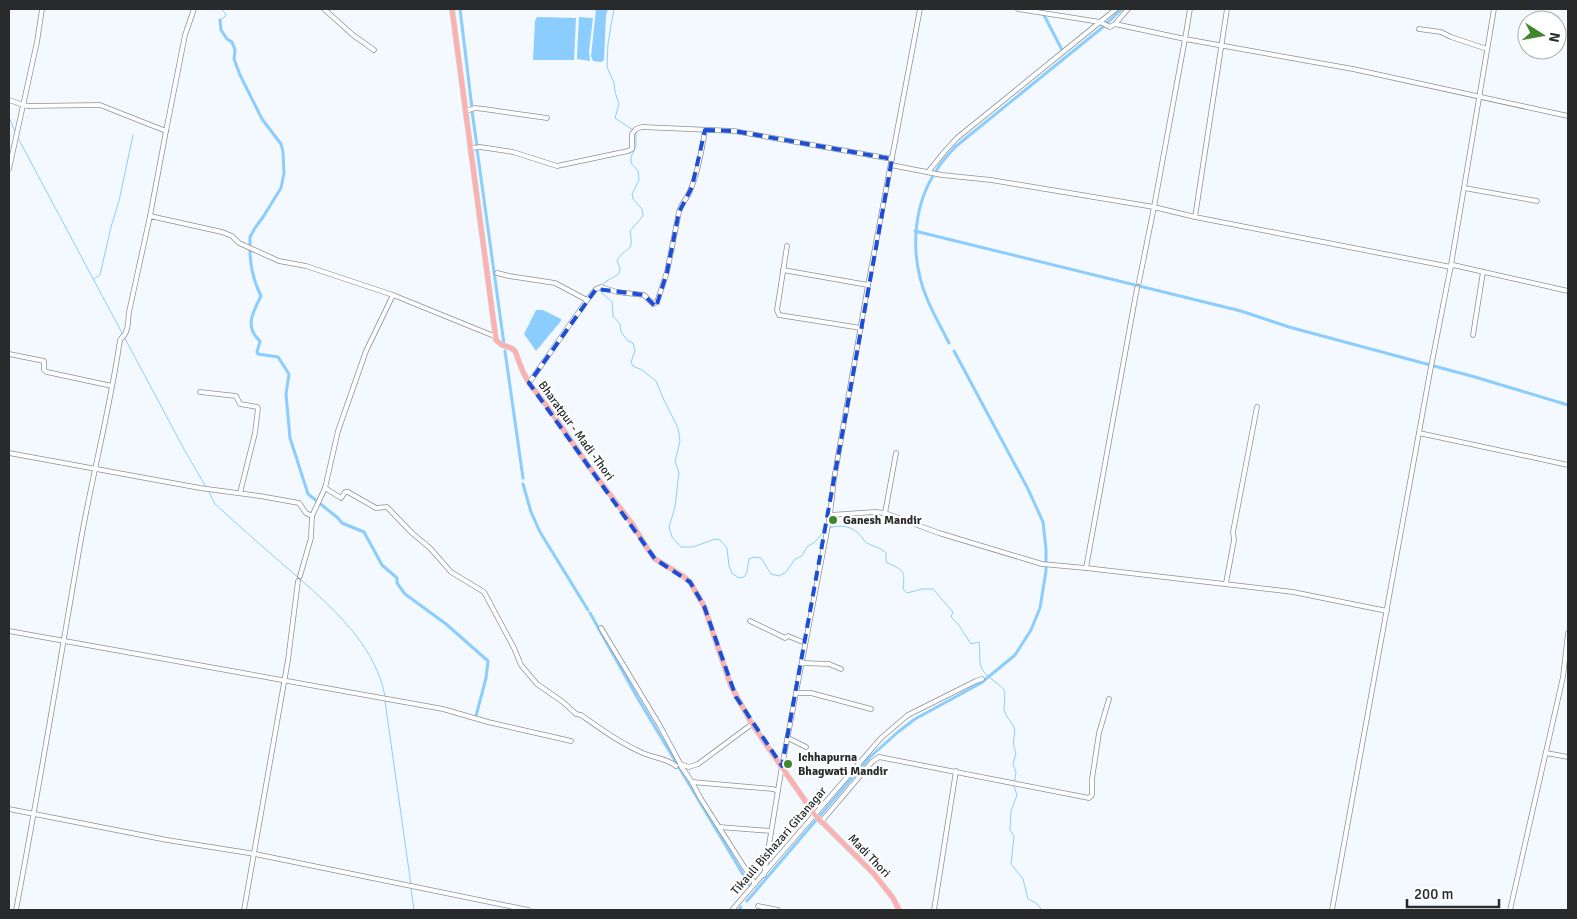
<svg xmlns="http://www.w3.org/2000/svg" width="1577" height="919" font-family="Signika,sans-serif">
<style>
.water{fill:#8acdfe}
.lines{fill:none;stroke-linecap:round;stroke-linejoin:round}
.stream{stroke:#8acdfe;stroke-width:1}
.canal{stroke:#8acdfe;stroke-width:3}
.minor-casing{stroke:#8d9296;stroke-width:5.5}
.major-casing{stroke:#d4d4d5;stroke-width:6}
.minor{stroke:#fff;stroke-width:4}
.major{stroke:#fcb0af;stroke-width:4.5}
.marked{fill:none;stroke:#1d4ed8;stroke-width:4;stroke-dasharray:10 6;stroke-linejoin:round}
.poi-dot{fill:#3f862d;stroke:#fff;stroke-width:2}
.labels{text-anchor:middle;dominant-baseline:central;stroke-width:4.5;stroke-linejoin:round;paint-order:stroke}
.street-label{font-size:12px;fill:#282a2c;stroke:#fff}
.poi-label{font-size:12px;font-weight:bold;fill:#282a2c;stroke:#fff;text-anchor:start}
</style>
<rect width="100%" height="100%" fill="#f4f9ff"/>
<g class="water">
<path d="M596 9H608L606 15 604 60 601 62 593 61 591 56Z"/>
<path d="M537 17 576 18 574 60H533L535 21Z"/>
<path d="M579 17 593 18 589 51 590 61 577 59V54Z"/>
<path d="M536 310H543L561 319V321L536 351 524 334Z"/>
</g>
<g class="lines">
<g class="stream">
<path d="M614 9 608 43 607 67 614 83 615 92 619 104 615 118 633 130"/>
<path d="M220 20 226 16 225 13 221 9"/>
<path d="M9 117 15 132"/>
<path d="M636 132V146L631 157V163L638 171 639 180 632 194 633 199 642 209 643 216 630 231C635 256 624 245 617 261L620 268 619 274 605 282 601 288 602 293 612 302 613 316 620 324 621 332 628 341 633 343 635 351 631 362 633 366 642 370 656 381 664 400 678 428 680 441 675 462 679 472 675 507 669 527 672 537 681 547H693L715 539 720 540 727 548 729 566 732 573 739 578 744 577 747 572 749 559 754 557 761 558 771 574 779 576 786 572 795 559 802 556 807 547 815 542 825 530"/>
<path d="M18 138 185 451 206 487"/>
<path d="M94 279 100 275 111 227 119 201 133 135"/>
<path d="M208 490 215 504C236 523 257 542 278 560 320 597 374 638 385 696"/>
<path d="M829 528C841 524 852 526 861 536 863 539 865 543 869 544 876 548 880 547 886 553V562C904 571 905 569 903 589L907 593 922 589H933L953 612 951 617 958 624 971 644 979 642C981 651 978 662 982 669 986 677 1003 686 1004 690 1006 696 1004 704 1004 710 1006 717 1011 721 1014 727 1017 736 1010 740 1016 753L1013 764 1016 772 1014 786 1017 795 1011 811 1010 830 1014 836 1011 864 1023 879 1028 899 1036 903 1042 910"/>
<path d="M385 701 411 885"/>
<path d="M411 889 414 910"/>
</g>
<g class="canal">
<path d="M460 9 472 108"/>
<path d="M1044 15 1062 50"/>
<path d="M220 20 221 30 227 39 232 42 235 50 234 59 240 75 262 119 281 144 283 152 284 173 281 188 263 217 255 228 250 237V245"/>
<path d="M472 111 477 146"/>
<path d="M477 149 504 344"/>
<path d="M915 231 1241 311 1289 327 1475 377 1568 405"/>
<path d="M250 250C250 267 253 280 261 296 253 312 244 327 260 341L257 352 258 354 278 357 289 374 286 394 290 438 308 494 338 518 342 523 364 532 382 565 397 578V583L405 594 446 624 488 661 486 678 476 716"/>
<path d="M949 343C942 329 934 315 928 301 910 260 911 209 936 171 941 162 949 154 955 147L1103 27 1122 9"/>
<path d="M505 351 523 478"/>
<path d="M523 484 531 512 540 532 588 610"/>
<path d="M590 613 637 697 750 886"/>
<path d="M747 901 870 757 898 732 915 719 981 683 1015 655 1031 630 1040 608 1046 571V549L1043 522 1028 489 954 351"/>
<path d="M739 910 741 907"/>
</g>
<g class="minor-casing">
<g id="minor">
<path d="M324 9 353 35 374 50"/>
<path d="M1018 9 1100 22 1110 27 1115 24 1128 9"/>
<path d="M1227 9 1195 217 1451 267 1453 265 1568 291"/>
<path d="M1115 24 1185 39 1190 9"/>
<path d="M1419 29 1441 32 1451 37 1487 49"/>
<path d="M9 100 27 106 100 105 166 131 150 216"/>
<path d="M466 111 475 108 484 109 547 118"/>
<path d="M166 131 185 35 194 9"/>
<path d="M471 148 480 147 513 152 557 166 628 151 632 149V134L636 129 642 127 734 131 892 159"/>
<path d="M891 165 942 175 991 180 1154 207 1195 217"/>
<path d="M9 169 37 42 42 9"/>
<path d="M928 172 945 151 957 138 1116 9"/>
<path d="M1464 188 1537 201"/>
<path d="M787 246 777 310 779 315 861 328"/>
<path d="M783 270 868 285"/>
<path d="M497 273 509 276 555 283 587 300 529 383"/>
<path d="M1139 282 1154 207 1185 39 1353 69 1568 116"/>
<path d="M1137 288 1086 568 1293 592 1387 611"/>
<path d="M587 300 596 289 601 287 617 292 644 295 653 304 657 302 667 272 679 212C681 204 687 199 690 191 698 172 702 150 705 130"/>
<path d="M1473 335 1483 272"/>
<path d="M9 354 44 361V370L47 372 112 386"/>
<path d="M200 392 236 396 240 404 257 407 258 408 255 433 240 493"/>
<path d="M1419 433 1568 465"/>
<path d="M9 453 200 488 260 496 299 503 306 513 312 516 325 488 341 498 345 492H348L376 508 387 507 412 533 430 548 451 572 484 592 514 648 521 665 537 684 563 702 576 714 581 715C601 729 620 743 643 753 654 758 666 758 676 766"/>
<path d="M325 488 338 431 366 351 393 295"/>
<path d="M885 513 896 453"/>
<path d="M830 515 875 512 885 513 939 533 1042 564 1086 568"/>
<path d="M300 576 311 538 312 516"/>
<path d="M1226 583 1234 540 1233 532 1257 407"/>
<path d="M750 621 781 636 785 638 788 636 805 643"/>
<path d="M601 628 660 726 682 767"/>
<path d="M9 631 443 709 488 722 571 741"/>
<path d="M802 663 829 664 841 669"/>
<path d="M797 693H811L871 709"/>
<path d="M788 738 806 747"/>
<path d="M1546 753 1568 757"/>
<path d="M680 764 689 767 698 764 752 724"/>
<path d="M681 766 692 782 773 789 778 791"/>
<path d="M692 782 701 799 755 884"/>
<path d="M9 809 167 840 255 854 528 910"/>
<path d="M821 822 872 762 879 757 1089 798 1092 795V779L1099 733 1109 699"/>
<path d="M719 827 771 831"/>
<path d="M764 875 782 766 830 515 834 479 868 285 920 9"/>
<path d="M758 906 778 910"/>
<path d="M16 910C39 789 59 667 80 545 92 476 110 409 120 340 121 338 124 336 125 334 129 328 128 318 129 312L150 216 222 232 232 236 239 243 279 261 306 266 393 295 494 336"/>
<path d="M244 910 288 660 298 581"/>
<path d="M732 910 881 738 908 715 976 681 982 679"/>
<path d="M934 910 956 771"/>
<path d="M1332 910 1430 372 1451 265 1494 9"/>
<path d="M1510 910 1563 677 1568 633"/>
</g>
</g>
<g class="major-casing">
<path id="major" d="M452 9 496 340 502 345 511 348 515 351 523 372 529 383 552 413 587 464 633 525 647 548 655 559 683 576 690 582 704 606 731 686 752 724 815 815 874 874 893 898 899 910"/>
</g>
<use href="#minor" class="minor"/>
<use href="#major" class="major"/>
</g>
<path class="marked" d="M705 130 734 131 892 159 782 766 736 697 704 606 690 582 655 559 529 383 596 289 644 295 656 307 667 272 679 212 692 187Z"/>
<g class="poi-dot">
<circle cx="833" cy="520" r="5"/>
<circle cx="788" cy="764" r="5"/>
</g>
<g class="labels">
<g class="street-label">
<text transform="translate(576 431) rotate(54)">Bharatpur - Madi -Thori</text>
<text transform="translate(779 841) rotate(-49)">Tikauli Bishazari Gitanagar</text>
<text transform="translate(869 856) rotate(46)">Madi Thori</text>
</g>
<g class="poi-label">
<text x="843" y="520">Ganesh Mandir</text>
<text x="798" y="757">Ichhapurna<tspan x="798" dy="14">Bhagwati Mandir</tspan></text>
</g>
</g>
<rect width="1577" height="919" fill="none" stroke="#282a2c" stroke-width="20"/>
<g transform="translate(1542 35) rotate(101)"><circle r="24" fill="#ffffff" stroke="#a9aaab"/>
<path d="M0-4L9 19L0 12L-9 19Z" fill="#3f862d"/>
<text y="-8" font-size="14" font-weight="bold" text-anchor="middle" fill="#282a2c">N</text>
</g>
<path d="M1407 899v8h92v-8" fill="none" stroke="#282a2c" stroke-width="2.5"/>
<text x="1414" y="899" font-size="15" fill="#282a2c" stroke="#ffffff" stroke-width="4" paint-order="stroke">200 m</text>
</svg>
